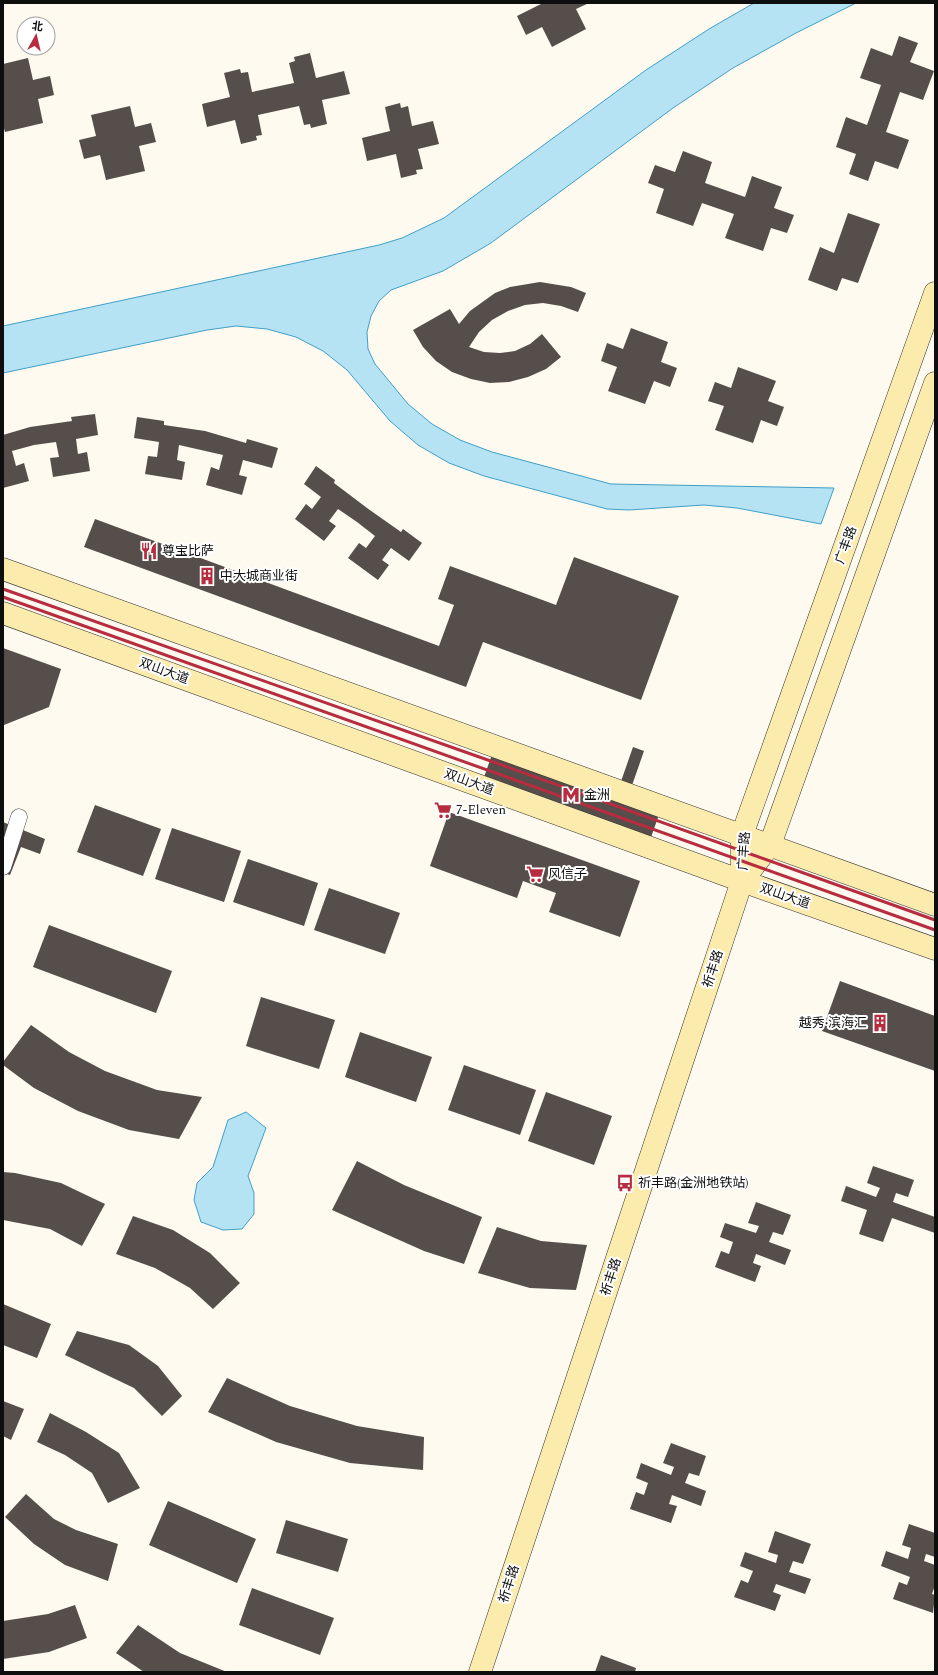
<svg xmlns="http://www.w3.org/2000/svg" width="938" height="1675" font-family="Spectral,'Noto Sans SC',serif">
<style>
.water{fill:#b6e3f3;stroke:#409fc7}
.building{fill:#564e4b}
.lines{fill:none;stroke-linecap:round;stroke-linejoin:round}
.street-casing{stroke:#414141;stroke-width:17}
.secondary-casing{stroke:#303030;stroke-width:23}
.street{stroke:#fff;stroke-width:16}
.secondary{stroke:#fbebad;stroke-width:22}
.rail{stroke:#b82c40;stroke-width:3}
.labels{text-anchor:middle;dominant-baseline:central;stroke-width:4;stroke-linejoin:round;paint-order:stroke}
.street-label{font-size:13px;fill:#0e0e0e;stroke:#fff}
.poi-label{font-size:13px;fill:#0e0e0e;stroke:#fff;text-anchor:start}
</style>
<rect width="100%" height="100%" fill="#fefaef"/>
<g class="water">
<path d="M754 3H856L796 33 733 68 673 108 491 243 443 271 391 290 379 301 371 316 367 332 368 349 375 364 408 404 432 424 460 440 492 452 611 484 834 488 821 524 737 508 704 505 629 510 607 509 484 476 449 463 418 445 390 421 347 370 323 351 296 337 267 329 236 326 207 330 3 373V326L379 245 402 238 444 218 646 70 709 29Z"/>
<path d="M246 1112 266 1128 248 1176 254 1193V1214L242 1229 223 1230 201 1222 194 1200 197 1183 213 1167 228 1120Z"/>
</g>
<g class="building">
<path d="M543 3H589L576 9 586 29 552 47 542 27 526 35 517 16Z"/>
<path d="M899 36 918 43 910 62 934 71 923 100 900 92 886 132 909 140 898 169 875 161 868 181 849 174 856 154 836 147 846 117 867 125 881 85 860 78 871 48 892 56Z"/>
<path d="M310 53 316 78 344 71 350 94 322 100 327 124 311 128 310 124 304 125 299 106 258 115 262 135 256 136 257 140 241 144 235 120 207 127 202 104 230 97 224 73 240 69 241 73 248 72 252 92 294 83 289 63 295 61 294 57Z"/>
<path d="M28 58 33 80 50 76 54 95 38 99 43 123 5 132 3 125V64Z"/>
<path d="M400 103 401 108 408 106 412 126 433 121 439 144 418 149 423 169 416 170 417 174 401 178 396 154 367 161 362 138 390 131 385 107Z"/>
<path d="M130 106 135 127 151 123 156 142 139 146 145 171 106 180 100 155 84 159 79 140 96 136 91 115Z"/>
<path d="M683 151 712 162 705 183 745 197 752 176 782 187 774 208 794 215 787 233 771 228 763 251 725 238 734 214 702 203 693 226 656 213 664 189 648 183 655 165 675 172Z"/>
<path d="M848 213 880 224 858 283 842 278 837 291 808 280 820 247 834 253Z"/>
<path d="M540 282 571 287 586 293 578 312 561 306 543 303 525 305 508 311 492 320 479 332 469 347 484 352 500 353 515 351 530 344 542 334 561 357 546 369 528 377 509 382 490 383 471 379 452 372 436 361 423 347 413 330 450 309 459 324 470 311 495 293 510 287Z"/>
<path d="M631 328 668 342 661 362 677 368 670 387 654 381 645 404 608 391 617 367 601 361 607 343 623 349Z"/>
<path d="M738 367 776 381 768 401 784 407 777 426 761 420 753 443 715 430 724 406 708 401 715 382 731 388Z"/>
<path d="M95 414 98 435 76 439 78 454 87 452 90 471 53 477 50 458 59 457 56 442 34 445 12 451 16 466 24 463 29 481 3 488V435L30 427 72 421 71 417Z"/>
<path d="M137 417 164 421V425L205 431 246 443 247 439 278 448 272 468 243 460 239 475 247 477 242 495 206 485 211 467 219 470 223 455 179 445 177 460 185 462 182 480 145 474 148 456 157 457 159 442 134 438Z"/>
<path d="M316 466 335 480 334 483 367 508 401 532 403 529 422 543 409 561 391 548 382 560 389 565 378 580 348 558 359 543 366 548 375 536 357 522 338 509 329 521 336 526 324 541 295 519 306 504 312 509 321 497 304 484Z"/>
<path d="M95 519 439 646 454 605 438 599 450 566 556 605 574 557 679 596 641 700 483 642 466 687 84 547Z"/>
<path d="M3 648 61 669 49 707 4 725Z"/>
<path d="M495 746 618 790 633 747 644 751 629 794 662 806 649 843 482 783Z"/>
<path d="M95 805 161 829 143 876 77 852Z"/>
<path d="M449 812 640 881 620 937 549 912 556 893 523 881 517 898 430 866Z"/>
<path d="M3 822 45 839 40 854 21 847 10 875 3 873Z"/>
<path d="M172 828 241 851 224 902 155 879Z"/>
<path d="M248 859 318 883 304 926 233 902Z"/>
<path d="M329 888 400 913 385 954 314 930Z"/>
<path d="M49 925 172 971 156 1013 33 967Z"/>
<path d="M840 981 935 1016V1071L822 1031Z"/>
<path d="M261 997 335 1020 319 1069 246 1046Z"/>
<path d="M31 1025 69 1052 105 1071 157 1090 202 1097 179 1139 129 1130 78 1111 34 1088 3 1065V1062Z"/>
<path d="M360 1032 432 1057 416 1102 345 1077Z"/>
<path d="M464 1065 536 1090 520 1135 448 1110Z"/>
<path d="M546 1092 612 1116 594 1165 528 1141Z"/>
<path d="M357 1161 404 1185 482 1217 464 1264 424 1251 332 1210Z"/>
<path d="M873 1166 914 1180 908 1197 896 1193 893 1202 935 1217V1233L892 1218 883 1242 859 1234 867 1210 841 1201 846 1186 876 1197 880 1188 867 1183Z"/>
<path d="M3 1172 15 1173 61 1183 105 1204 82 1246 50 1229 3 1220Z"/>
<path d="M756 1202 791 1215 783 1235 773 1232 769 1242 791 1250 785 1265 756 1254 753 1263 761 1266 755 1282 715 1267 721 1251 729 1254 733 1242 720 1237 725 1223 756 1233 759 1226 748 1223Z"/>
<path d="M133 1216 173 1230 210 1253 240 1283 213 1309 190 1288 155 1268 116 1254Z"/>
<path d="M497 1227 541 1241 587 1245 576 1290 530 1288 478 1273Z"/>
<path d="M3 1304 51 1324 37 1358 3 1345Z"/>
<path d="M77 1331 129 1345 158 1366 182 1396 162 1416 134 1388 65 1355Z"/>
<path d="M227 1378 290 1406 357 1426 424 1437 423 1470 350 1463 276 1442 208 1412Z"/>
<path d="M3 1401 24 1409 11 1440 3 1436Z"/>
<path d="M50 1413 86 1432 119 1453 140 1488 108 1503 92 1473 65 1455 37 1442Z"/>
<path d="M671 1443 706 1456 699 1476 689 1473 685 1483 706 1491 701 1506 672 1495 669 1504 677 1506 671 1523 630 1509 636 1492 644 1495 648 1483 636 1478 641 1463 671 1475 674 1467 663 1463Z"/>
<path d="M26 1494 54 1519 76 1530 118 1544 108 1581 65 1565 34 1544 5 1517Z"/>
<path d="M168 1501 256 1539 237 1583 149 1545Z"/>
<path d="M286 1520 348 1539 338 1572 276 1553Z"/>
<path d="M909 1524 935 1533V1557L926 1554 924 1561 935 1565V1585L932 1594 935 1595 933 1613 893 1599 899 1582 907 1585 910 1577 881 1566 886 1551 908 1559 911 1548 902 1545Z"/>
<path d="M775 1531 811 1544 803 1564 793 1561 789 1572 811 1579 805 1594 776 1584 773 1592 781 1595 775 1611 734 1597 741 1580 748 1583 753 1571 740 1566 745 1552 776 1563 778 1555 768 1552Z"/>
<path d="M252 1588 334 1618 320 1655 239 1625Z"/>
<path d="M75 1605 87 1638 49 1652 3 1659V1621L48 1614Z"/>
<path d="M138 1625 180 1653 227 1672H144L116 1653Z"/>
<path d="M601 1655 636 1668 635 1672H595Z"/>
</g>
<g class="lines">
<g class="street-casing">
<path id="street" d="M3 867 19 817"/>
</g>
<g class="secondary-casing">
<g id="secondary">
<path d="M3 569 935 905"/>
<path d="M3 613 742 881 935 949"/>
<path d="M742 881 770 845 935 383"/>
<path d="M480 1672 742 881V835L935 293"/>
</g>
</g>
<use href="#street" class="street"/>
<use href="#secondary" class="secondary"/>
<g class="rail">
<path d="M3 589 485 759 935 920"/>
<path d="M3 597 935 930"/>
</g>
</g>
<defs>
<g id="restaurant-bare" transform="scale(1.38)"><path d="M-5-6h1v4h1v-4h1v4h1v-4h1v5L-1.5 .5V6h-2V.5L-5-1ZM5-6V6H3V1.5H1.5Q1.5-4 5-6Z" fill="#b82c40" stroke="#fff" stroke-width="2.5" paint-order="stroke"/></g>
<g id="building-bare" transform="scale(1.38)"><path d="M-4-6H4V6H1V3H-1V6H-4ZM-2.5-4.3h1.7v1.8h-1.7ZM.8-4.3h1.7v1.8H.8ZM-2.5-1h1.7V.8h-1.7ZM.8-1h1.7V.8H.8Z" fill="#b82c40" stroke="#fff" stroke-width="2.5" paint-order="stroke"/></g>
<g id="metro-bare" transform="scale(1.38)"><path d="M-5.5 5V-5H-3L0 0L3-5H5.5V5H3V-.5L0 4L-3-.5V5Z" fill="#b82c40" stroke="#fff" stroke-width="2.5" paint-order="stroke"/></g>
<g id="supermarket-bare" transform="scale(1.38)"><path d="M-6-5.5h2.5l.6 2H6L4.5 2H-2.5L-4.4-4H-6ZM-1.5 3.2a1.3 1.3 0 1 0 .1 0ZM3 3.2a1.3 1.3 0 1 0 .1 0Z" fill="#b82c40" stroke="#fff" stroke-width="2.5" paint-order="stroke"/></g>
<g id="bus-bare" transform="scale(1.38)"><path d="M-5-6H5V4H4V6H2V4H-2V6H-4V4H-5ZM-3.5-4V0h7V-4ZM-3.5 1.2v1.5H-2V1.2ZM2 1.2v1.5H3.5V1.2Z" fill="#b82c40" stroke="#fff" stroke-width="2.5" paint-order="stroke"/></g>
</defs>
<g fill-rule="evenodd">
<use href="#restaurant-bare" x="149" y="551"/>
<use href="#building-bare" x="207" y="576"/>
<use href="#metro-bare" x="571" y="795"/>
<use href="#supermarket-bare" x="443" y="810"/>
<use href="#supermarket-bare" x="535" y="874"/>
<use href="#building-bare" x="880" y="1023"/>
<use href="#bus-bare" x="625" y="1183"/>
</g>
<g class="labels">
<g class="street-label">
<text transform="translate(846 545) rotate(-70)">广丰路</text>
<text transform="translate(164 671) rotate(20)">双山大道</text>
<text transform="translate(469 782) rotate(20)">双山大道</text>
<text transform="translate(744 851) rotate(-86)">广丰路</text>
<text transform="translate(785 896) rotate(19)">双山大道</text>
<text transform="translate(713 969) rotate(-72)">祈丰路</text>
<text transform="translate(611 1277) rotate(-72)">祈丰路</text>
<text transform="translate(509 1584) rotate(-72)">祈丰路</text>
</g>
<g class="poi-label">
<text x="162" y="551">尊宝比萨</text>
<text x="220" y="576">中大城商业街</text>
<text x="584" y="795">金洲</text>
<text x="456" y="810">7-Eleven</text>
<text x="548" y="874">风信子</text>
<text x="867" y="1023" text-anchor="end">越秀·滨海汇</text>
<text x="638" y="1183">祈丰路(金洲地铁站)</text>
</g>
</g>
<rect width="938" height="1675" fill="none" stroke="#0e0e0e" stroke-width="8"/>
<g transform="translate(36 36) rotate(8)"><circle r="19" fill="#ffffff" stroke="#9f9f9f"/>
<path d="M0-3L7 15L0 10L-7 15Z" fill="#b82c40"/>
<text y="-6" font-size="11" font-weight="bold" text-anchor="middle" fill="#0e0e0e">北</text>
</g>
</svg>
